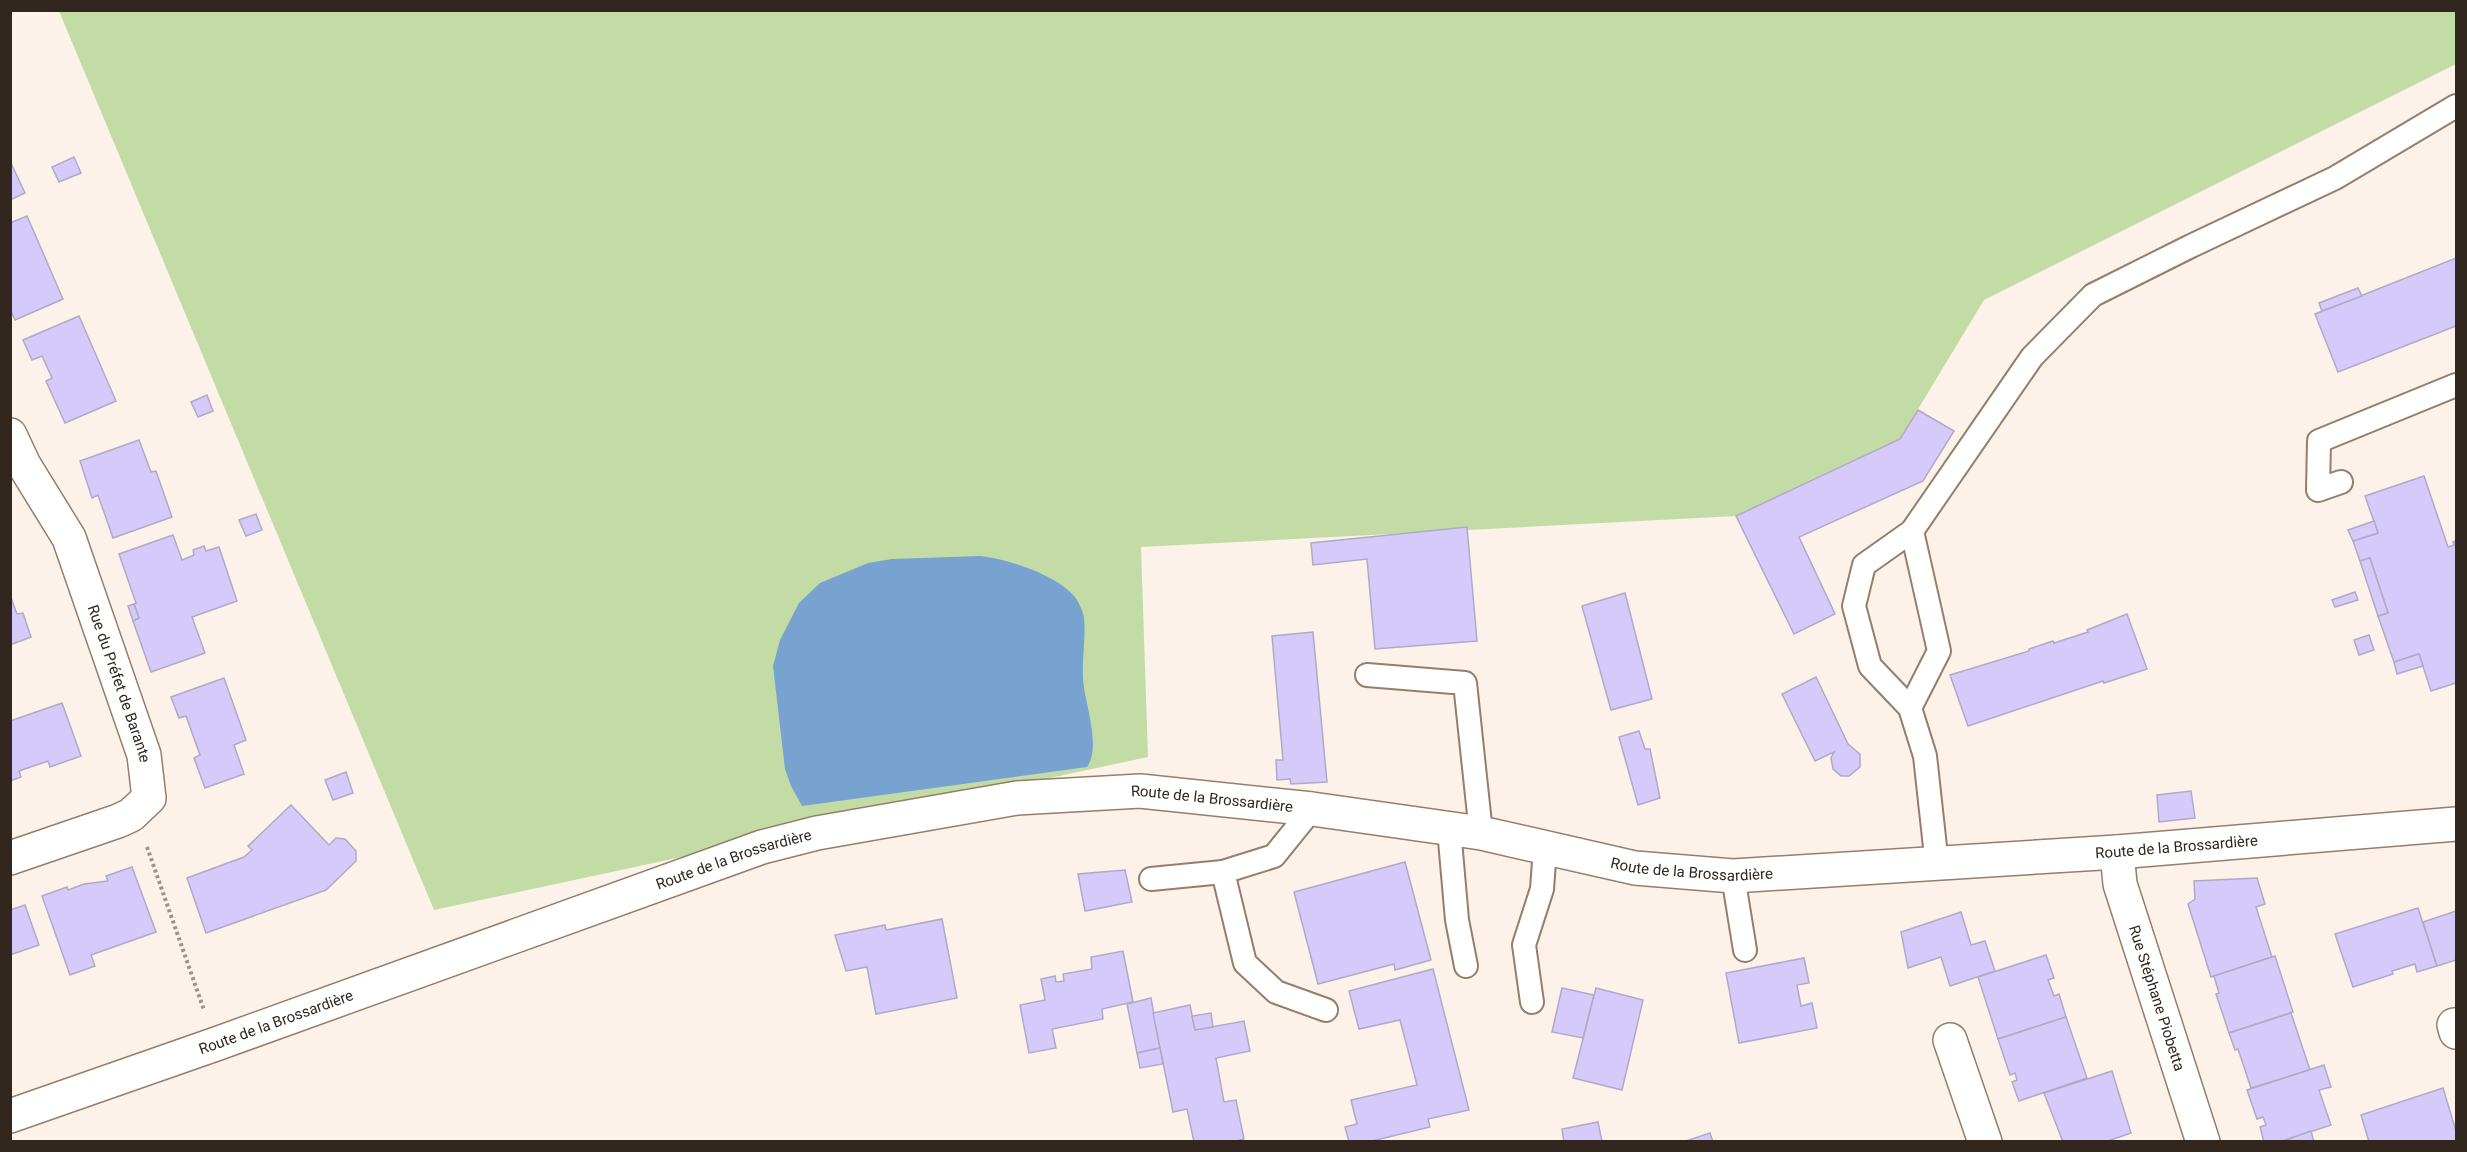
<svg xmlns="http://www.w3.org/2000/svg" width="2467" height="1152" font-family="Roboto,sans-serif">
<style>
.green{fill:#c3dca5}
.water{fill:#78a3d0}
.building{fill:#d5caf9;stroke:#b0aac6;stroke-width:1.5}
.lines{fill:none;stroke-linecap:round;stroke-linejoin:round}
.lane-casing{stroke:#957e6a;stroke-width:26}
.street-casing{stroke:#957e6a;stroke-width:36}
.path{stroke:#9c9289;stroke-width:4;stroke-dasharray:3 3;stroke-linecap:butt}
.lane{stroke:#fff;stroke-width:22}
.street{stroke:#fff;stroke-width:33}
.labels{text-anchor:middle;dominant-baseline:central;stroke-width:5;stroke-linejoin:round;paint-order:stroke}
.street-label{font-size:15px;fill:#31271f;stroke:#fcf2e9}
</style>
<rect width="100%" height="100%" fill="#fcf2e9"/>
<path class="green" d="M2456 10V64L1984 300 1900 439 1736 516 1141 547 1148 757 434 910 59 11Z"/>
<path class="water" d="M980 556C1008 559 1057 575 1075 597 1079 603 1083 611 1084 618 1086 635 1082 659 1083 678 1084 702 1102 746 1087 767L802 806 791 786 785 769 773 666 780 640 799 603 820 583 868 563 892 559Z"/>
<g class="building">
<path d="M74 157 81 173 59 182 52 167Z"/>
<path d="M10 161 25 193 10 200Z"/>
<path d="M27 216 63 299 15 320 10 309V223Z"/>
<path d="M2456 258V326L2338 372 2315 314Z"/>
<path d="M2358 288 2362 296 2322 311 2319 303Z"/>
<path d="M79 316 116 401 65 423 46 381 52 378 42 356 32 360 23 340Z"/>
<path d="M207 395 213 411 198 417 191 402Z"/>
<path d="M1918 410 1954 431 1923 481 1799 537 1835 614 1794 634 1736 516 1900 439Z"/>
<path d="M139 440 151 472 156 471 172 517 113 538 98 495 92 498 80 461Z"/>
<path d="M2424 476 2448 547 2454 545 2453 542 2456 541V683L2431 691 2419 654 2394 662 2378 616 2388 613 2370 558 2360 561 2353 541 2378 533 2365 496Z"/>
<path d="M256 514 262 530 246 536 239 520Z"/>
<path d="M2374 521 2378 533 2353 541 2348 530Z"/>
<path d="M1467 527 1477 641 1375 649 1367 559 1313 565 1311 543Z"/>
<path d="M173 535 182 560 194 555 193 550 204 546 206 551 219 547 237 601 192 617 205 653 151 672 133 621 139 618 134 604 136 603 119 554Z"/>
<path d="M2370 558 2388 613 2378 616 2360 561Z"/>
<path d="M2355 592 2358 600 2335 607 2332 600Z"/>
<path d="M1625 593 1652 699 1611 710 1582 606Z"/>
<path d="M10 595 17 614 23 613 31 637 10 645Z"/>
<path d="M134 604 139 618 133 621 128 606Z"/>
<path d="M2127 614 2147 669 2104 683 2103 681 1968 726 1950 675 2029 651V649L2053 641 2054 643 2088 632 2087 630Z"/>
<path d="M1313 632 1327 782 1291 784 1290 779 1277 780 1276 760H1283L1272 636Z"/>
<path d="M2369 635 2374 650 2359 655 2354 640Z"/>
<path d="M2419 654 2423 666 2397 674 2394 662Z"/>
<path d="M1816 677 1848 744 1860 754V767L1849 776H1841L1833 769 1831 758 1834 752 1815 761 1782 694Z"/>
<path d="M224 678 246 740 234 745 244 774 205 788 194 758 200 755 186 716 179 718 171 697Z"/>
<path d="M62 703 81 756 50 767 48 761 19 771 21 777 10 781V721Z"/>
<path d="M1639 731 1645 749H1650L1660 798 1638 805 1619 737Z"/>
<path d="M346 772 353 793 333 800 325 780Z"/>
<path d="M2191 791 2195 818 2159 822 2157 795Z"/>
<path d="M291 805 329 845 336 838 345 839 356 851V861L326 890 206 933 187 878 244 857 252 850 248 846Z"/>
<path d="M1405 862 1431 960 1395 970 1394 964 1318 984 1294 892Z"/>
<path d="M132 867 156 932 91 955 95 966 70 975 42 896 67 887 68 890 84 884 108 881 106 876Z"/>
<path d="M1125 870 1132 902 1085 911 1078 874Z"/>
<path d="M2257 878 2265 904 2256 907 2272 957 2211 977 2188 904 2195 899 2194 881Z"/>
<path d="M25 905 39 945 10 955V910Z"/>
<path d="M2418 908 2437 966 2417 972 2415 964 2392 971 2393 974 2353 987 2335 934Z"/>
<path d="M2456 911V960L2437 966 2423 922Z"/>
<path d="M1961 912 1971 945 1985 941 1995 971 1950 986 1941 957 1908 968 1901 932Z"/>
<path d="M942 919 957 998 876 1014 867 967 846 971 835 935 885 925 886 930Z"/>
<path d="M1123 951 1133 1002 1102 1009 1103 1019 1052 1029 1056 1048 1029 1053 1020 1005 1045 1000 1041 979 1055 976 1056 982 1064 981 1063 974 1092 969 1091 957Z"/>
<path d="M2046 955 2054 978 2048 980 2054 996 2059 994 2066 1017 1998 1039 1978 977Z"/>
<path d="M2275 956 2293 1012 2229 1033 2216 994 2219 993 2214 976Z"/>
<path d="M1804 958 1809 983 1797 985 1801 1006 1812 1003 1817 1028 1739 1043 1726 973Z"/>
<path d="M1433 969 1469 1110 1428 1119 1430 1127 1368 1142H1349L1345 1127 1357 1124 1351 1100 1417 1085 1400 1020 1359 1029 1349 991Z"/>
<path d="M1562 988 1594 995 1583 1038 1552 1032Z"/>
<path d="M1596 988 1643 1000 1622 1090 1573 1078Z"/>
<path d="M1151 998 1160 1048 1137 1053 1127 1004Z"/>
<path d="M1190 1005 1195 1030 1244 1021 1250 1051 1216 1058 1224 1102 1236 1100 1244 1139 1233 1142H1194L1187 1109 1173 1112 1153 1013Z"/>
<path d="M1211 1013 1213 1027 1195 1030 1192 1016Z"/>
<path d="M2291 1013 2310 1070 2251 1088 2238 1049 2235 1050 2229 1033Z"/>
<path d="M2066 1017 2087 1078 2019 1101 2012 1082 2017 1080 2015 1073 2010 1075 1998 1039Z"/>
<path d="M1160 1048 1163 1064 1140 1068 1137 1053Z"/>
<path d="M2324 1065 2331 1087 2319 1090 2331 1125 2280 1142H2264L2260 1127 2266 1125 2263 1117 2257 1119 2247 1090Z"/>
<path d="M2112 1071 2131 1133 2105 1142H2063L2044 1093Z"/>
<path d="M2443 1088 2456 1131V1142H2369L2361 1115Z"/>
<path d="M1598 1122 1602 1142H1564L1562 1129Z"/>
<path d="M2311 1131 2314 1142H2280Z"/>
<path d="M1710 1133 1713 1142H1683Z"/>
</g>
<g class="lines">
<g class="lane-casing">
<g id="lane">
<path d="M2341 482 2318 490 2319 441 2456 385"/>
<path d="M1912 531 2032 357 2093 295 2191 246 2335 178 2456 106"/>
<path d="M1367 675 1465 683 1481 833"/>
<path d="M1910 708 1939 651 1912 531 1864 565 1854 606 1870 666 1910 708 1925 756 1937 865"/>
<path d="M1449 829 1457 920 1466 966"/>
<path d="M1223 872 1245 963 1276 992 1326 1010"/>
<path d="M1733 876 1745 950"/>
<path d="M1151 879 1223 872 1274 856 1312 809"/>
<path d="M1532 1002 1524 945 1542 889 1545 848"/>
</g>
</g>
<g class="street-casing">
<g id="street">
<path id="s1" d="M10 435 24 465 69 538 144 755 149 798 131 815 118 821 10 858"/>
<path id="s2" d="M2117 852 2120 884 2203 1142"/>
<path d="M2454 1025 2456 1032"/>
<path d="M1950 1040 1985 1142"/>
<path id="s3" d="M10 1116 216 1044 762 847 817 833 1017 798 1140 791 1312 809 1481 833 1635 868 1733 876 2117 852 2456 824"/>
</g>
</g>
<path class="path" d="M147 847 204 1010"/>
<use href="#lane" class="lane"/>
<use href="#street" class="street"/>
</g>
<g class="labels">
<g class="street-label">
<text stroke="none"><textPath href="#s1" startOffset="273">Rue du Préfet de Barante</textPath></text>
<text stroke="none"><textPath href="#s3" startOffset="1254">Route de la Brossardière</textPath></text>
<text stroke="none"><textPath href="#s3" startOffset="2226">Route de la Brossardière</textPath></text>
<text stroke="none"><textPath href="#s3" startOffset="768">Route de la Brossardière</textPath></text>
<text stroke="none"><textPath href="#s3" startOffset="1740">Route de la Brossardière</textPath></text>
<text stroke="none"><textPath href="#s2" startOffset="152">Rue Stéphane Piobetta</textPath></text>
<text stroke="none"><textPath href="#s3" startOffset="282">Route de la Brossardière</textPath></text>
</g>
</g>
<rect width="2467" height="1152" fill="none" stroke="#31271f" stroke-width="24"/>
</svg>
